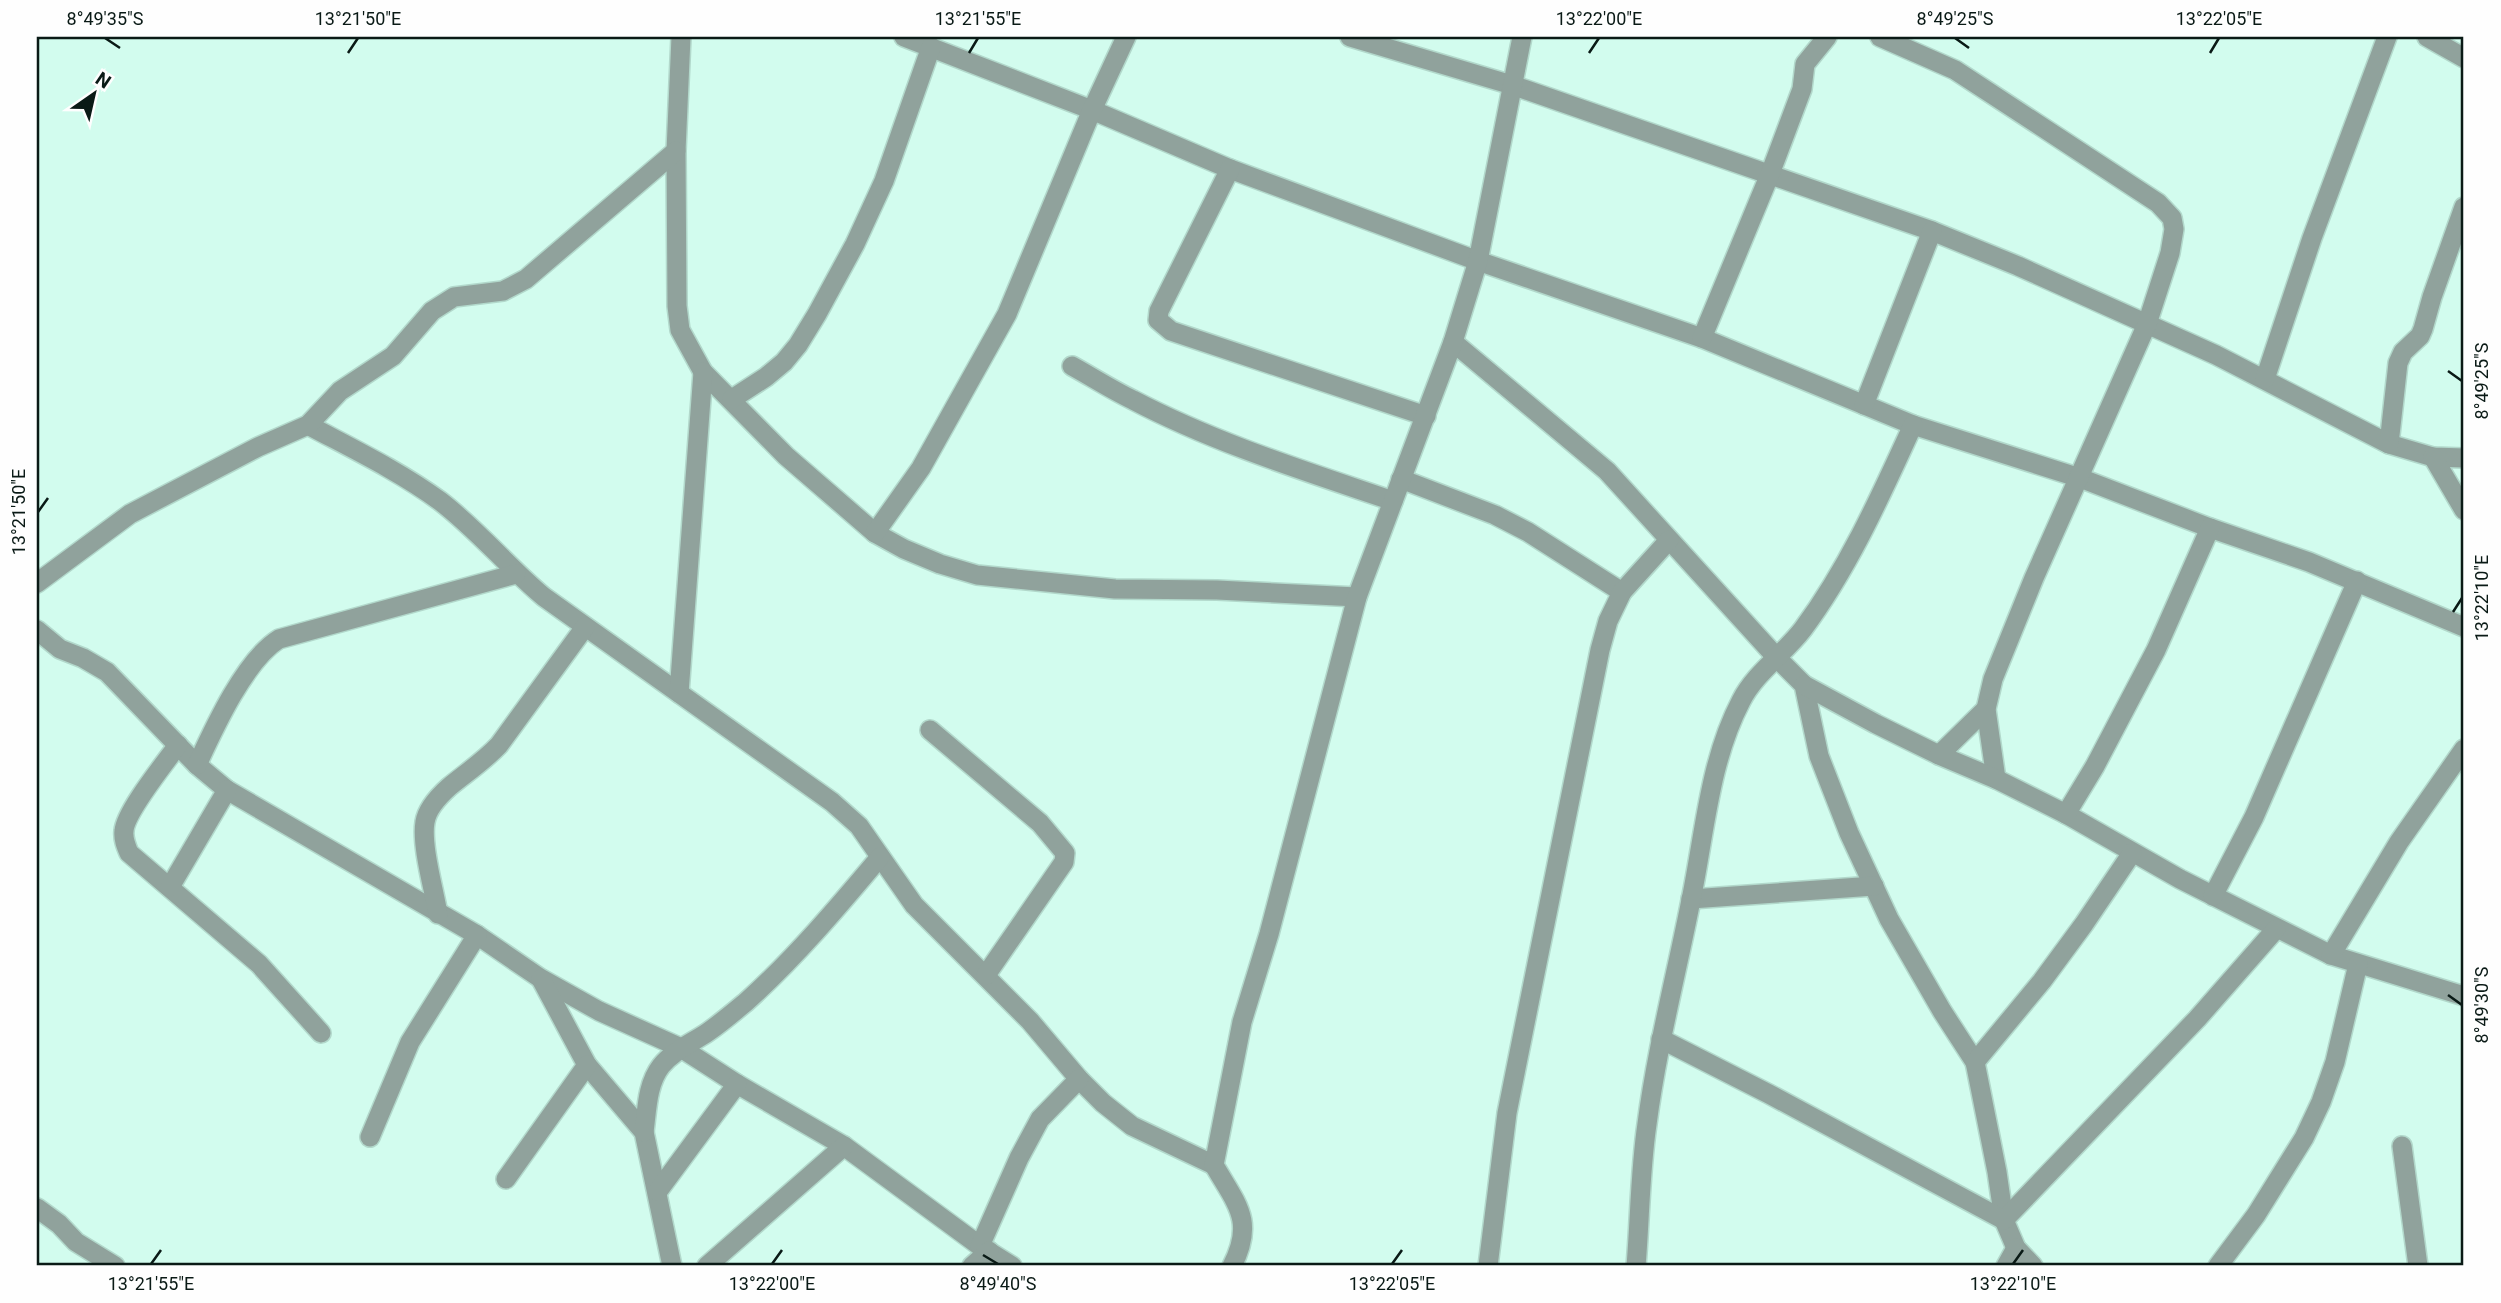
<svg xmlns="http://www.w3.org/2000/svg" width="2501" height="1303" font-family="Roboto,sans-serif">
<style>
.lines{fill:none;stroke-linecap:round;stroke-linejoin:round}
.minor-casing{stroke:#b2d8cb;stroke-width:22}
.minor{stroke:#90a29c;stroke-width:19}
.ticks{fill:none;stroke:#0a1a16;stroke-width:2.5}
.neatline{fill:none;stroke:#0a1a16;stroke-width:2.5}
.ticks-label{font-size:18px;text-anchor:middle;fill:#0a1a16}
</style>
<rect width="100%" height="100%" fill="#d2fcee"/>
<g class="lines">
<g class="minor-casing">
<g id="minor">
<path d="M681 37 676 151 677 306 680 330 703 372 786 456 875 533 904 549 940 564 977 575 1115 589 1217 590 1357 597"/>
<path d="M904 37 1092 110 1230 169 1478 261 1702 338 1913 425 2080 478 2210 528 2309 562 2464 627"/>
<path d="M1350 37 1512 85 1932 231 2018 266 2216 355 2389 444 2433 457 2464 458"/>
<path d="M1880 37 1955 70 2158 203 2172 218 2174 229 2170 253 2147 324 2034 578 1993 679 1986 709 1996 779"/>
<path d="M2427 37 2464 58"/>
<path d="M1230 169 1159 311 1158 320 1171 331 1426 416"/>
<path d="M1702 338 1770 174 1802 89 1805 64 1827 37"/>
<path d="M1453 342 1607 471 1778 659 1804 685 1819 756 1849 833 1889 919 1942 1011 1975 1062 1997 1172 2004 1220 2016 1248 2033 1266"/>
<path d="M1072 366C1092 377 1112 390 1133 400 1215 443 1305 471 1393 501"/>
<path d="M2265 379 2312 238 2387 37"/>
<path d="M732 399 766 377 784 362 798 345 817 314 855 244 884 181 931 47"/>
<path d="M1864 405 1932 231"/>
<path d="M308 425C353 449 399 471 440 501 478 530 508 567 544 597L832 802 859 826 914 905 1030 1021 1079 1079 1103 1103 1132 1126 1214 1165"/>
<path d="M2389 444 2398 363 2403 352 2420 336 2423 329 2432 297 2464 207"/>
<path d="M2433 457 2464 510"/>
<path d="M1401 479 1495 515 1528 532 1622 592"/>
<path d="M875 533 921 468 1007 314 1092 110 1126 37"/>
<path d="M37 583 130 514 258 447 308 425 340 391 393 356 432 311 454 297 503 291 526 279 676 151"/>
<path d="M37 630 60 649 83 658 107 672 197 765 227 790 477 935 540 978 599 1011 681 1048 737 1084 844 1146 980 1246 1012 1266"/>
<path d="M1804 685 1876 724 1939 755 1996 779 2066 814 2180 879 2331 955 2464 996"/>
<path d="M679 693 703 372"/>
<path d="M930 730 1040 823 1065 853 1064 862 986 975"/>
<path d="M178 745C165 763 125 812 124 831 123 839 126 846 129 853L259 964 321 1033"/>
<path d="M1939 755 1986 709"/>
<path d="M197 765C214 728 245 660 279 639L516 574"/>
<path d="M2066 814 2095 766 2156 650 2210 528"/>
<path d="M170 887 227 790"/>
<path d="M2213 896 2254 817 2357 581"/>
<path d="M1691 899 1874 886"/>
<path d="M438 914C434 890 421 845 425 822 427 809 439 796 449 787 466 773 484 761 499 745L585 627"/>
<path d="M2331 955 2399 842 2464 749"/>
<path d="M541 979 587 1065 644 1132 672 1266"/>
<path d="M1661 1039 1769 1094 2004 1220 2197 1019 2276 929"/>
<path d="M1975 1062 2042 981 2084 924 2132 853"/>
<path d="M644 1132C647 1110 647 1084 661 1066 674 1050 692 1043 708 1032 721 1023 734 1012 746 1002 795 958 838 907 880 857"/>
<path d="M370 1137 410 1042 477 935"/>
<path d="M2402 1146 2418 1266"/>
<path d="M506 1179 587 1065"/>
<path d="M658 1191 737 1084"/>
<path d="M37 1208 59 1224 76 1242 115 1266"/>
<path d="M980 1246 1019 1158 1040 1119 1079 1079"/>
<path d="M707 1266 844 1146"/>
<path d="M972 1266 989 1251"/>
<path d="M1232 1266C1255 1221 1237 1205 1214 1165L1242 1022 1269 934 1357 597 1453 342 1478 261 1522 37"/>
<path d="M1488 1266 1507 1113 1600 650 1608 621 1622 592 1669 540"/>
<path d="M1636 1266C1640 1219 1640 1171 1647 1124 1657 1047 1677 972 1692 895 1705 830 1710 760 1741 701 1755 673 1784 654 1803 629 1849 567 1881 495 1913 425"/>
<path d="M2006 1266 2016 1248"/>
<path d="M2218 1266 2256 1215 2304 1138 2321 1102 2335 1062 2358 964"/>
</g>
</g>
<use href="#minor" class="minor"/>
</g>
<path class="ticks" d="M105 38 120 48M1955 38 1969 48M348 53 358 38M969 53 978 38M1589 53 1599 38M2210 53 2219 38M2448 371 2462 381M38 512 48 498M2453 612 2462 598M2448 995 2462 1005M983 1255 998 1264M151 1264 161 1250M772 1264 782 1250M1392 1264 1402 1250M2013 1264 2023 1250"/>
<rect width="2501" height="1303" fill="none" stroke="#fefefe" stroke-width="77"/>
<g transform="translate(94 94) rotate(34)" stroke="#fefefe" stroke-width="5" paint-order="stroke">
<path d="M0-5L12 26L0 18L-12 26Z" fill="#0a1a16"/>
<text y="-10" font-size="19" font-weight="bold" text-anchor="middle" fill="#0a1a16">N</text>
</g>
<rect x="38" y="38" width="2424" height="1226" class="neatline"/>
<g class="ticks-label">
<text x="105" y="25">8°49'35"S</text>
<text x="358" y="25">13°21'50"E</text>
<text x="978" y="25">13°21'55"E</text>
<text x="1599" y="25">13°22'00"E</text>
<text x="1955" y="25">8°49'25"S</text>
<text x="2219" y="25">13°22'05"E</text>
<text transform="translate(2482 381) rotate(-90)" y="6">8°49'25"S</text>
<text transform="translate(19 512) rotate(-90)" y="6">13°21'50"E</text>
<text transform="translate(2482 598) rotate(-90)" y="6">13°22'10"E</text>
<text transform="translate(2482 1005) rotate(-90)" y="6">8°49'30"S</text>
<text x="151" y="1290">13°21'55"E</text>
<text x="772" y="1290">13°22'00"E</text>
<text x="998" y="1290">8°49'40"S</text>
<text x="1392" y="1290">13°22'05"E</text>
<text x="2013" y="1290">13°22'10"E</text>
</g>
</svg>
